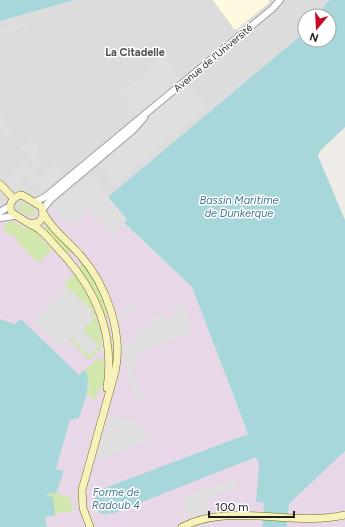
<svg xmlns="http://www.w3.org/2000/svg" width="345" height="527" font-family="Figtree,sans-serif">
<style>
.residential{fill:#dddcdc}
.industrial{fill:#e8d8e7}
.education{fill:#fefae0}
.grass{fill:#d2e7ae}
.parking{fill:#dfdfdf}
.water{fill:#a8d7db}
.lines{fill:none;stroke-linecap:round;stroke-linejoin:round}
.tertiary-casing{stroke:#a0a0a0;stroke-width:8}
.secondary-casing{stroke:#737009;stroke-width:8}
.tertiary{stroke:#fff;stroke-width:6}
.secondary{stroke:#f7f2bc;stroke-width:7}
.labels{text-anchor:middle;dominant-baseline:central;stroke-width:3;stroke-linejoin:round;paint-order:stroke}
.street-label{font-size:10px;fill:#1f1f1f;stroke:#fff}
.neighbourhood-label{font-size:11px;font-weight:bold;fill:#525252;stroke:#fff}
.water-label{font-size:11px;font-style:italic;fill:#467894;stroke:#fff}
</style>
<rect width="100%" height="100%" fill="#efebe6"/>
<path class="residential" d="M75 0H329L317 16H305L304 34 108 197 9 217 0 221V21Z"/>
<g class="industrial">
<path d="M108 197 127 219 124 224 192 287 259 464 256 502 264 503 262 527H47L45 517 55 515 53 497 64 471 56 469 70 420 79 417 89 385 21 319 14 324 0 319V221L9 217Z"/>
<path d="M345 451V527H287L289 504Z"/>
</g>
<path class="education" d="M213 0H269V3L237 29H234Z"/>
<g class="grass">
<path d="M23 203 35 210 34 216H30L19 210V204Z"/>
<path d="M12 221 27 229 34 230 52 250 38 263 20 245 15 236 3 231 6 223Z"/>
<path d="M49 224 72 249 66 255 43 230Z"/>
<path d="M83 264 97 282 108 312 106 316 103 315 79 270 80 265Z"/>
<path d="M72 276C87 277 103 335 102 348L90 360 69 340 71 338 90 356 83 330 92 311 67 287 66 289 65 283Z"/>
<path d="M101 357C107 365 104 378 102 387L98 390 96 399 86 395 89 385 85 370Z"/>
<path d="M57 491 56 493 70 498 73 511 54 514 47 496 48 493 54 494Z"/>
</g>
<g class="parking">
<path d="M27 22 28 26 0 33V29Z"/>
<path d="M164 56 180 79 178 84 142 114H136L120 94Z"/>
<path d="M188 84 207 108 115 185 98 165 126 141V138L143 125 154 112Z"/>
<path d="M0 115 13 133 6 138 0 130Z"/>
<path d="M31 139 39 149 35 153 45 166 40 170 21 148Z"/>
<path d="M26 162 39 177 55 164 64 174 41 193 26 176 13 187 6 179Z"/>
<path d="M91 172 101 184 99 186 127 219 113 235 90 211 74 223 72 221 68 224 51 207Z"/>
<path d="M67 287 92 310 90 313 95 318 83 330 100 346 90 356 71 338 61 348 34 322Z"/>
<path d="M133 301 136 304 120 320 117 317Z"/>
<path d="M184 302 192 332 137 354 140 363 130 367 143 399 137 401 125 367 120 348 132 340 158 314 167 321Z"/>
<path d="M109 415 139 423 149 440 99 460 97 454Z"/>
<path d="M235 479 238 487 205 499 209 512 188 518 181 499Z"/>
</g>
<g class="water">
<path d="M0 0H75L0 21Z"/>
<path d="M329 0H345V127L320 151 318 156 345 220V451L289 504 287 527H262L264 503 256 502 259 464 256 457 114 513 101 514 96 509 94 499 102 489 248 434 192 287 124 223 127 219 108 197 305 32V40H329V16H317Z"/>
<path d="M0 319 14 324 21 319 79 375 85 370C93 385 83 403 79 418L70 420 56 469 64 471 57 491 54 494 48 493 47 496 53 497 55 515 45 517 47 527H0Z"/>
</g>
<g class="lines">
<g class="tertiary-casing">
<g id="tertiary">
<path d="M35 202 45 197 272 9 280 0"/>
<path d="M43 209 50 200 132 131 144 118"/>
<path d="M0 212 10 206"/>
<path d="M0 218 14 216"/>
</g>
</g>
<g class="secondary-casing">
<g id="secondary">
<path d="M0 184 14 199"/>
<path d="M22 195 42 207 43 216 39 222 30 224 12 213C7 205 13 196 22 195Z"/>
<path d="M44 214C51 229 69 242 80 255 106 284 124 334 115 372L82 490 83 508 90 527"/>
<path d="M30 224C42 229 50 240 59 250 96 289 115 333 107 388"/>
<path d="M182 527C231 502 293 527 345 515"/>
</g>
</g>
<use href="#tertiary" class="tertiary"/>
<use href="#secondary" class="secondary"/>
</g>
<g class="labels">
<g class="street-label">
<text transform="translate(213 58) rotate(-40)">Avenue de l'Université</text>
</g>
<g class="neighbourhood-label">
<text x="135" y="52">La Citadelle</text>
</g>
<g class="water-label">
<text x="239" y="200">Bassin Maritime<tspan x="239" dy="13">de Dunkerque</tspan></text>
<text x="116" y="492">Forme de<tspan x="116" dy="13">Radoub 4</tspan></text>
</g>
</g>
<g transform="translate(317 28) rotate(198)"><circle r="19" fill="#ffffff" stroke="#a5a5a5"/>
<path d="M0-3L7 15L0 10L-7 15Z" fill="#c60822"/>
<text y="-6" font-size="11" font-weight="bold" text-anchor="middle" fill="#1f1f1f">N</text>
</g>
<path d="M209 511v6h85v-6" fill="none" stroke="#1f1f1f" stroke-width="2"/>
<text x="215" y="511" font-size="12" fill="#1f1f1f" stroke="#ffffff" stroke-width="3" paint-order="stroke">100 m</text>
</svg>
